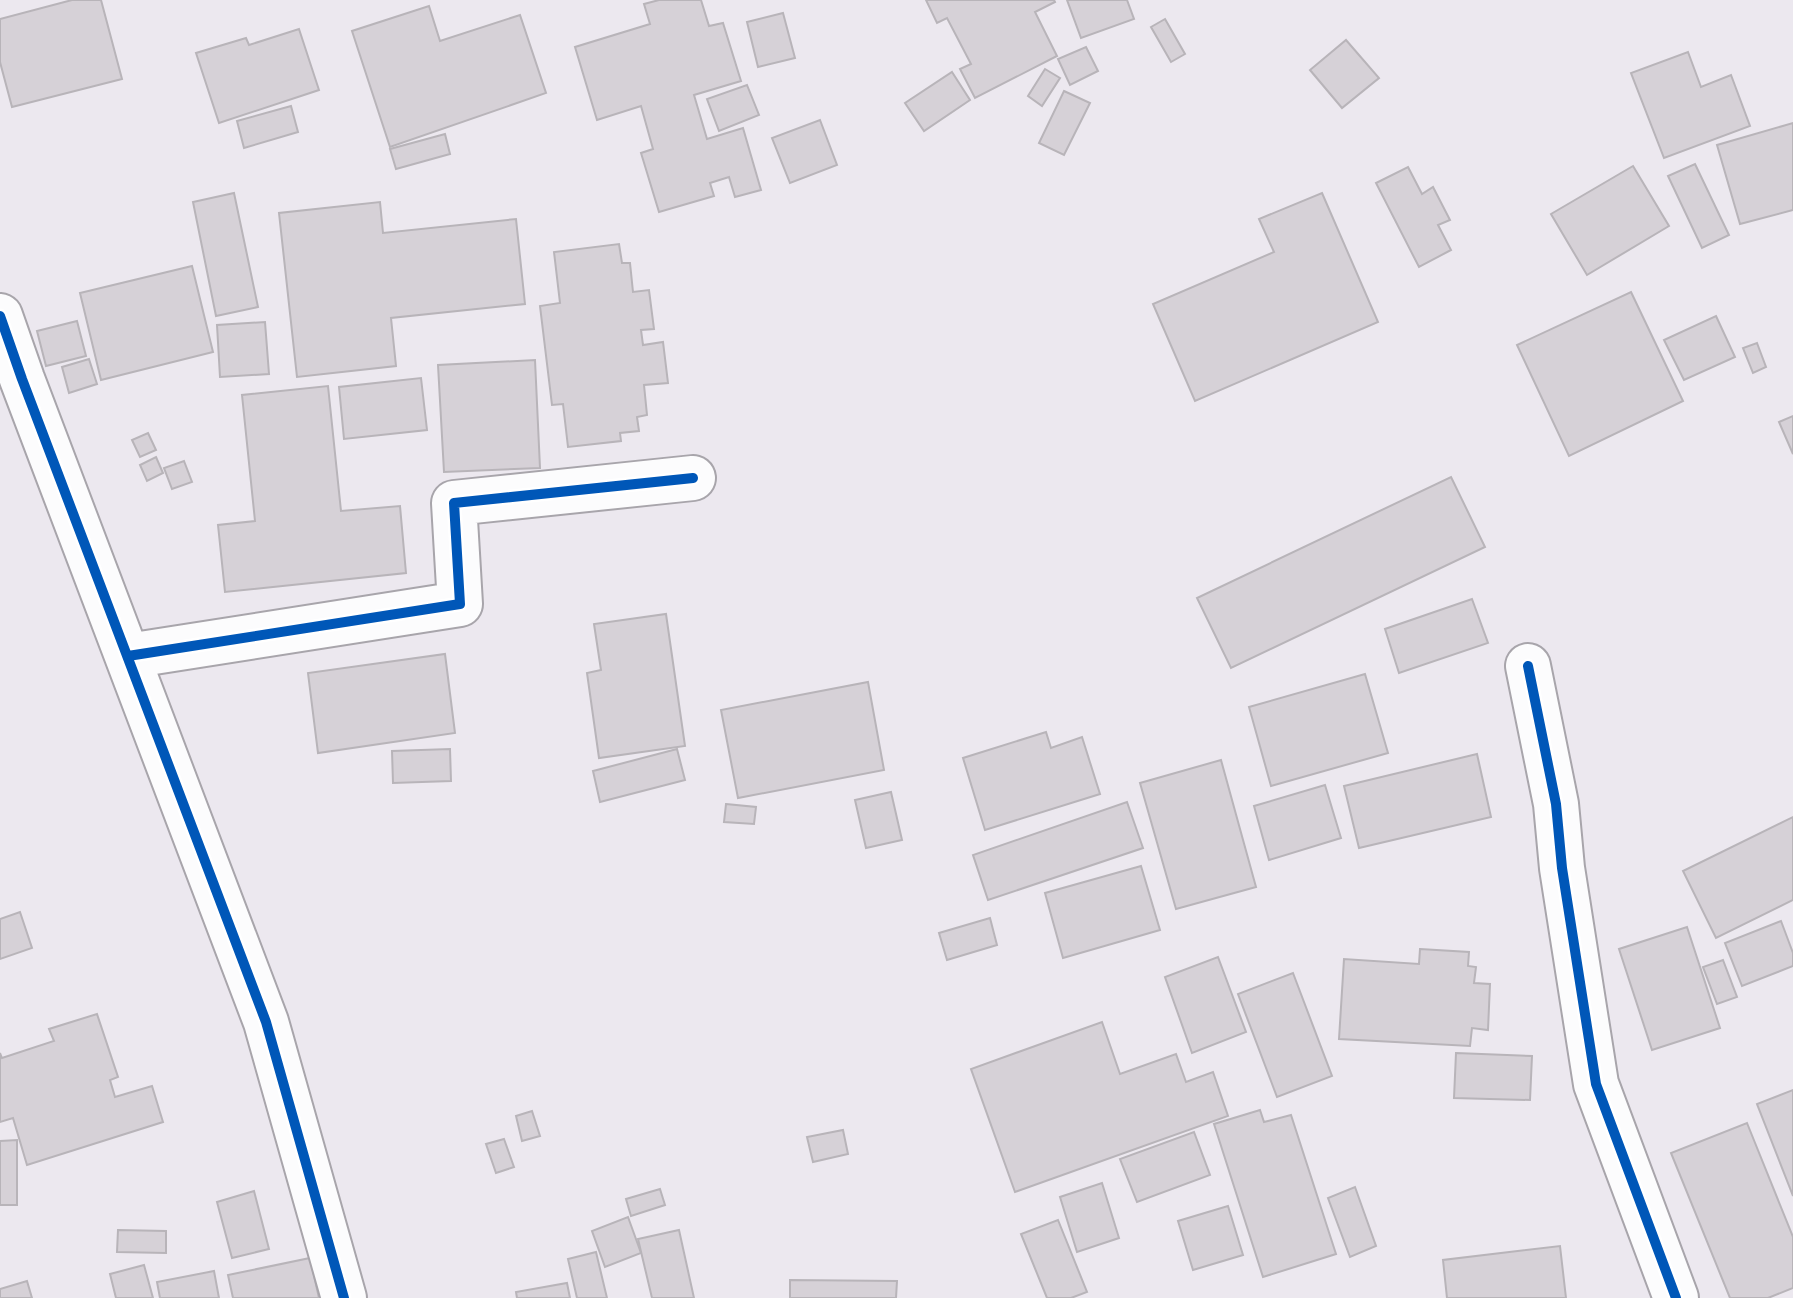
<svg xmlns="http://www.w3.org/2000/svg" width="1793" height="1298" font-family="'Asap Condensed',sans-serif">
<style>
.building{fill:#d6d1d7;stroke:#b8b4b9;stroke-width:2}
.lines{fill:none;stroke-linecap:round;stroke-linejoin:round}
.street-casing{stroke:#a8a5ab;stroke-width:48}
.street{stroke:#fcfcfd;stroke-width:44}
.cycleway-casing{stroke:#fff;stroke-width:15}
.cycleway{stroke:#0057b8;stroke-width:10}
</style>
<rect width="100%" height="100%" fill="#ece8ef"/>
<g class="building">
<path d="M72 0H101L122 79 12 107 0 62V19Z"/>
<path d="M659 0H701L709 26 723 23 741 81 694 95 707 139 743 128 761 190 735 197 729 177 710 183 714 196 659 212 641 153 653 149 641 106 597 120 575 47 650 24 644 4Z"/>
<path d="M926 0H1054L1055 2 1035 12 1057 56 975 98 960 69 971 64 947 18 937 23Z"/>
<path d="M1067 0H1127L1134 19 1081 38Z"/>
<path d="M429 6 440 41 520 15 546 93 390 147 352 31Z"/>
<path d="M783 13 795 58 758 67 747 22Z"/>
<path d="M1165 19 1185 54 1171 62 1151 27Z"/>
<path d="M299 29 319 90 219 123 196 53 246 38 249 45Z"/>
<path d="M1346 40 1379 78 1342 108 1310 70Z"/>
<path d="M1086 47 1098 71 1070 85 1058 59Z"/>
<path d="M1688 52 1701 87 1731 75 1750 126 1664 158 1631 73Z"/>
<path d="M1045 69 1060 78 1042 106 1028 96Z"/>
<path d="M952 72 970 100 924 131 905 103Z"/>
<path d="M747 85 759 115 719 131 707 99Z"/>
<path d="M1064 91 1090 103 1064 155 1039 143Z"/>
<path d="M291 106 298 132 244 148 237 121Z"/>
<path d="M820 120 837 165 790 183 772 138Z"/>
<path d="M1793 123V210L1740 224 1717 145Z"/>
<path d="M445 134 450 154 396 169 390 149Z"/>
<path d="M1695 164 1729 235 1702 248 1668 176Z"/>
<path d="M1633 166 1669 226 1587 275 1551 214Z"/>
<path d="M1408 167 1422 194 1433 187 1450 220 1438 225 1451 250 1419 267 1376 183Z"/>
<path d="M234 193 258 307 216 316 193 202Z"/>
<path d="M1322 193 1378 322 1195 401 1153 304 1274 252 1259 219Z"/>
<path d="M380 202 383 233 516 219 525 304 391 318 396 366 297 377 279 213Z"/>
<path d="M619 244 622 263H630L633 292 649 290 654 329 641 330 643 345 663 342 668 383 644 385 647 415 637 417 639 431 620 433 621 441 568 447 563 404 552 405 540 306 560 303 554 252Z"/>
<path d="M192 266 213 352 101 380 80 293Z"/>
<path d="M1631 292 1683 401 1569 456 1517 345Z"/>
<path d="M1716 316 1735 357 1684 380 1664 340Z"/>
<path d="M77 321 86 356 46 366 37 331Z"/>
<path d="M265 322 269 374 220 377 217 325Z"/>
<path d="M1757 343 1766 367 1753 373 1743 348Z"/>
<path d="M89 359 97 384 69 393 62 367Z"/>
<path d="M535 360 540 468 444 472 438 365Z"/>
<path d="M421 378 427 430 344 439 339 387Z"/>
<path d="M328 386 341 511 400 506 406 573 225 592 218 525 255 521 242 395Z"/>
<path d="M1793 416V454L1779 422Z"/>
<path d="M148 433 156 450 140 457 132 440Z"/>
<path d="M156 457 163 473 147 481 140 465Z"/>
<path d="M184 461 192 482 172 489 164 468Z"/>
<path d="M1451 477 1485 547 1231 668 1197 598Z"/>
<path d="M1472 599 1488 643 1399 673 1385 629Z"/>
<path d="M666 614 685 746 599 758 587 673 601 670 594 624Z"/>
<path d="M445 654 455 733 318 753 308 673Z"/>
<path d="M1365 674 1388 753 1271 786 1249 707Z"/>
<path d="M868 682 884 770 738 798 721 710Z"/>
<path d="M1046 732 1051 748 1082 737 1100 794 985 830 963 758Z"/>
<path d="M450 749 451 781 393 783 392 751Z"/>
<path d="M677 749 685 780 600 802 593 771Z"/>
<path d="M1477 754 1491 817 1359 848 1344 786Z"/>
<path d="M1221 760 1256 887 1176 909 1140 783Z"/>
<path d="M1325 785 1341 838 1269 860 1254 806Z"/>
<path d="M891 792 902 840 866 848 855 800Z"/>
<path d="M1127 802 1143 848 988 900 973 855Z"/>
<path d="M726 804 756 807 754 824 724 822Z"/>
<path d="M1793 817V900L1716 938 1683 871Z"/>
<path d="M1141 866 1160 930 1063 958 1045 893Z"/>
<path d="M20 912 32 948 0 959V919Z"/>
<path d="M990 918 997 945 947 960 939 933Z"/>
<path d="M1781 921 1793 953V966L1742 986 1725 943Z"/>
<path d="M1687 927 1720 1028 1652 1050 1619 949Z"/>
<path d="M1420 949 1469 952 1468 966 1476 967 1474 983 1490 984 1488 1030 1472 1028 1470 1046 1339 1039 1344 959 1419 964Z"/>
<path d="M1218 957 1246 1032 1192 1053 1165 977Z"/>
<path d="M1723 960 1737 997 1717 1004 1703 967Z"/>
<path d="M1293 973 1332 1076 1277 1097 1238 994Z"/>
<path d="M97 1014 118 1077 110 1080 115 1097 152 1086 163 1122 27 1165 13 1118 0 1122V1053L2 1058 54 1041 49 1029Z"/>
<path d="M1102 1022 1120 1074 1176 1054 1186 1082 1213 1072 1228 1116 1015 1192 971 1069Z"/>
<path d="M1456 1053 1532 1056 1530 1100 1454 1098Z"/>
<path d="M1793 1090V1196L1757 1104Z"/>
<path d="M1260 1110 1264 1122 1291 1115 1336 1254 1263 1277 1214 1124Z"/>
<path d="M532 1111 540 1136 522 1141 516 1116Z"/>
<path d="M1747 1123 1793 1237V1288L1768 1298H1730L1671 1153Z"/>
<path d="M843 1130 848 1154 813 1162 807 1137Z"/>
<path d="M1194 1132 1210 1175 1137 1202 1120 1159Z"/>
<path d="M504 1139 514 1167 496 1173 486 1144Z"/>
<path d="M17 1140V1205H0V1141Z"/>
<path d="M1102 1183 1119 1238 1077 1252 1060 1197Z"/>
<path d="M1355 1187 1376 1246 1350 1257 1328 1198Z"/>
<path d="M660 1189 665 1205 631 1216 626 1199Z"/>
<path d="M254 1191 269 1249 232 1258 217 1202Z"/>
<path d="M1228 1206 1243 1255 1193 1270 1178 1221Z"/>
<path d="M628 1217 641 1253 605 1267 592 1231Z"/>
<path d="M1058 1220 1087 1292 1071 1298H1047L1021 1234Z"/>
<path d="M118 1230 166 1231V1253L117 1252Z"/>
<path d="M679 1230 694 1298H652L638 1239Z"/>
<path d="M1560 1246 1566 1298H1447L1443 1260Z"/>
<path d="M596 1252 607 1298H577L568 1259Z"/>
<path d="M310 1258 319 1298H233L228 1275Z"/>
<path d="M144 1265 153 1298H116L110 1274Z"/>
<path d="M214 1271 219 1298H160L157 1282Z"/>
<path d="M790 1280 897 1281 896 1298H790Z"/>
<path d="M27 1281 32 1298H0V1289Z"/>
<path d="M567 1283 570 1298H517L516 1292Z"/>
</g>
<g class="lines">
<g class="street-casing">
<g id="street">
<path d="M0 316 22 379 266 1022 344 1298"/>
<path d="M128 656 460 604 454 503 693 478"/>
<path d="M1528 666 1556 804 1562 868 1596 1084 1676 1298"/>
</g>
</g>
<use href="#street" class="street"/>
<g class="cycleway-casing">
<g id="cycleway">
<path d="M0 316 22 379 266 1022 344 1298"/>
<path d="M128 656 460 604 454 503 693 478"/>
<path d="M1528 666 1556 804 1562 868 1596 1084 1676 1298"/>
</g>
</g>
<use href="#cycleway" class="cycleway"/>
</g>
</svg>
